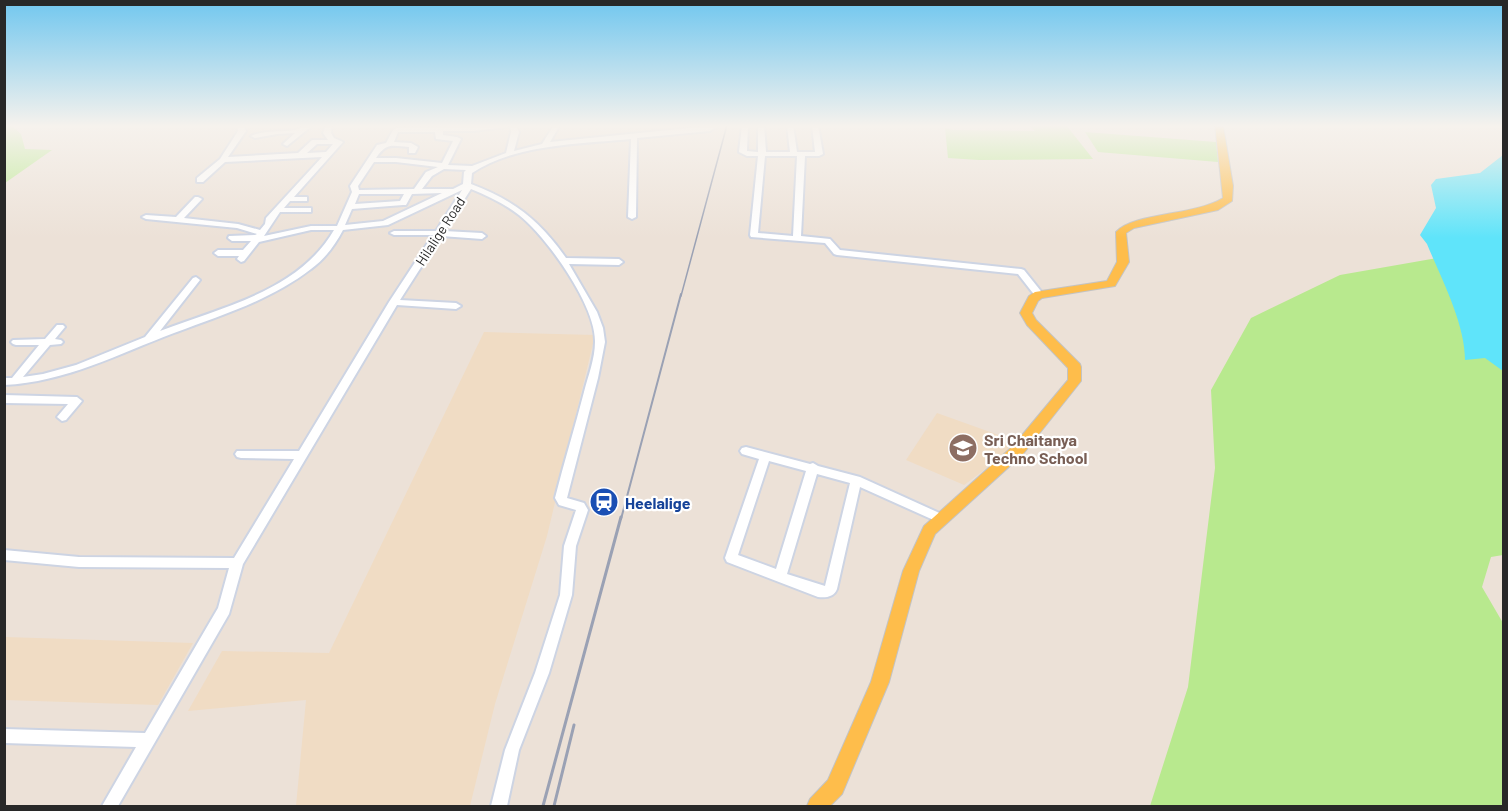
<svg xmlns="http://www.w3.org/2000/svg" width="1508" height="811" font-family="Barlow,sans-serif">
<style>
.education{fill:#f0dcc4}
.green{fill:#b8e98e}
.water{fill:#5fe4fa}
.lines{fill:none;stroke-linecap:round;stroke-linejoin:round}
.minor-casing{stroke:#cdd4e3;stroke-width:4}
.major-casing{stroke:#c3c3c3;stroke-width:2}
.minor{fill:#fff;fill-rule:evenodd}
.major{fill:#febd4b;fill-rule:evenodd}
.rail-far2{stroke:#9aa1b4;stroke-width:1.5}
.rail-far1{stroke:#9aa1b4;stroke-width:2}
.rail{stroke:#9aa1b4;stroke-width:3}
.labels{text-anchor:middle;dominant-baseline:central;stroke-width:4.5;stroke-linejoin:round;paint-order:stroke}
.far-street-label{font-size:14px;fill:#282828;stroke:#fff}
.education-label{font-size:16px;font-weight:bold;fill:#785e54;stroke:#fff;text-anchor:start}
.transit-label{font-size:16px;font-weight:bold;fill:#164399;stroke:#fff;text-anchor:start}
</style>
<rect width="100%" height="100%" fill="#ece1d7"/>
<g class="education">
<path d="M484 332 595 335 547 536 495 704 470 806H296L306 700 188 711 222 651 329 653Z"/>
<path d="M937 413 1018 442 1007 453 964 485 906 460Z"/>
<path d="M5 637 193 643 158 705 5 700Z"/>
</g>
<g class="green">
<path d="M5 125H11L21 134 25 149 52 150 5 183Z"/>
<path d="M1029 125H1066L1093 159 979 160 948 158 945 128 954 130 1035 131Z"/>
<path d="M1085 132 1216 142 1218 162 1098 152Z"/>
<path d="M1460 254 1503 273V555L1491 557 1482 587 1503 623V806H1150L1188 687 1215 468 1211 390 1251 318 1340 275Z"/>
</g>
<path class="water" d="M1503 155V371L1485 358 1465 360C1465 323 1441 278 1427 244L1420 235 1436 208 1431 185 1436 179 1480 173Z"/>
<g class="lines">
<g class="minor-casing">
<g id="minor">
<path d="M237 125H243L246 131 228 157 298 153 312 140H328L323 133 326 125H332L331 133 334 138 343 142 294 197H307V201H290L284 208H311V212H280L264 236 311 226H337L352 192 350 186 377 145 386 143 393 130 396 128 509 125 506 127 473 131H443V135L457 137 461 139 448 165 472 166 506 153 511 132 510 125H516L519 132 514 151 542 144 554 125H560L550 142 719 125 710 131 637 138 636 217 632 219 628 217 631 139C580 144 515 144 472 173L471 184C514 200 540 221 566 258L619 259 623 262 619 265 569 264 597 312 603 328 605 342 598 378 567 498 584 503 588 510 576 546 572 595 549 673 519 750 507 806H491L505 750 535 673 560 595 564 546 576 510 559 505 555 498C564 462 575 427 584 392 588 376 595 359 595 342 596 306 547 237 519 215 505 204 488 196 471 189L444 231 482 233 486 236 482 239 441 236 400 300 456 303 461 306 456 309 397 305 243 564 229 614 118 806H102L136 747 4 743V729L145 733 218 608 229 568 79 567 4 560V550L79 557 234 558 294 459 241 458 237 457 235 454 237 451H299L389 302 433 235H394L390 233 394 231H436L462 190 388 225 343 230C335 245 325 259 311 269 271 300 222 315 174 333 118 354 66 382 4 385V378H12L39 345H16L13 344 11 342 13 340 45 339 57 325H63L65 327 55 339 61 340 63 342 61 344 50 345 23 377 43 374 76 365 145 337 193 278 196 277 200 280 160 331C222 307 299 291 334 230H311L259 242 244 261 241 262 237 259 239 256H218L214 253 218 250H243L251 241H232L228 238 229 236 255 235 257 234 237 228 146 219 142 217 146 215 176 217 195 197H198L202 199 184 218 238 224 260 230 265 224 266 218 322 157 225 162 203 182H197V178L220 159 238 131ZM398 132H435L436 139 453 141 442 163 396 158H376C387 142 392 146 409 147V153H415L418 147 411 143 394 142ZM317 144H333L326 152 307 153ZM374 162H396L438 167 426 172 414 189 359 190 358 186ZM444 169 466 170 464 172 463 184 453 189H422L432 176ZM442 193 383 221 345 225 352 209 403 205H406L412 194ZM359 194H404L400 201 355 204Z"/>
<path d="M306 125H313L287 146 283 144 295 133 277 134 255 138 251 136C267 128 293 135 306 125Z"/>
<path d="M742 125H748L747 151 758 152V125H764L766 152H790L787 125H793L797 152H815L812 125H818L823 154 819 156H805L801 236 830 239 840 250 1021 269 1024 270 1044 295 1042 297H1036L1018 274 837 255 834 254 825 243 751 237 750 235 758 156H747L739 152ZM765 156H797L793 236 758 233Z"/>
<path d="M4 395 77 397 82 401 66 420 62 421 57 417 68 404 4 403Z"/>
<path d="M746 447 810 464 813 463 818 466 860 477 946 516 948 519 946 522 942 524 938 522 860 487 837 589C834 597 826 598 818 597L727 562 725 558 759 459 742 454 740 451 742 448ZM769 461 806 471 776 569 738 555ZM817 474 850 483 825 586 787 574Z"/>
</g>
</g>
<g class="major-casing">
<path id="major" d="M1215 125H1223L1233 186 1232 201 1218 210 1134 228 1126 233 1129 262 1115 286 1042 298 1038 301 1032 313 1036 320 1080 364 1081 367V381L1023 454 935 534 919 571 889 682 842 794 830 806H807L810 799 828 780 871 682 903 571 924 526 1013 446 1068 380V368L1027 325 1020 313 1029 296 1035 292 1107 281 1117 262 1116 232C1135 212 1194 216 1223 198Z"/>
</g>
<use href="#minor" class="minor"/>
<use href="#major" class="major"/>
<path class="rail-far2" d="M681 296 727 125"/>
<path class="rail-far1" d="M621 519 681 294"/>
<g class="rail">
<path d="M543 806 621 517"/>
<path d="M554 806 574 725"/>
</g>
</g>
<linearGradient id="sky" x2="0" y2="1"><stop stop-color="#71c7ef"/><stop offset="0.53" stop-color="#f6f2ed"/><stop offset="1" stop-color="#f6f2ed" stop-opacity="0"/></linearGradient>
<rect width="1508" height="238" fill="url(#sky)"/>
<defs>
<g id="school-disc" transform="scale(1.5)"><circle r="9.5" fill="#8d6e63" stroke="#fff"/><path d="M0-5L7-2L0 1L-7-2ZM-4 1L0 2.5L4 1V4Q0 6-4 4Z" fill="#fff"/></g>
<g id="station-disc" transform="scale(1.5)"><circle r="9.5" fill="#1a4fb4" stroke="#fff"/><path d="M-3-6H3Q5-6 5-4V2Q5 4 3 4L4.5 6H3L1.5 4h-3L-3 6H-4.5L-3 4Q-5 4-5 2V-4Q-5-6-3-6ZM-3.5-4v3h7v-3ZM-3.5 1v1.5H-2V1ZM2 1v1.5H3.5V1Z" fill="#fff"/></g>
</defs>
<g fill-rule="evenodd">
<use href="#school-disc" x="963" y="448"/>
<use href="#station-disc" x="604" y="502"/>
</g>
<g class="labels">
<g class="far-street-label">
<text transform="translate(440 231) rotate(-57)">Hilalige Road</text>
</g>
<g class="education-label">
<text x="984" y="439">Sri Chaitanya<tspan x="984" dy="18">Techno School</tspan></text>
</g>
<g class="transit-label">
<text x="625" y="502">Heelalige</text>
</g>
</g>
<rect width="1508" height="811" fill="none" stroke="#282828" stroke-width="12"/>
</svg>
